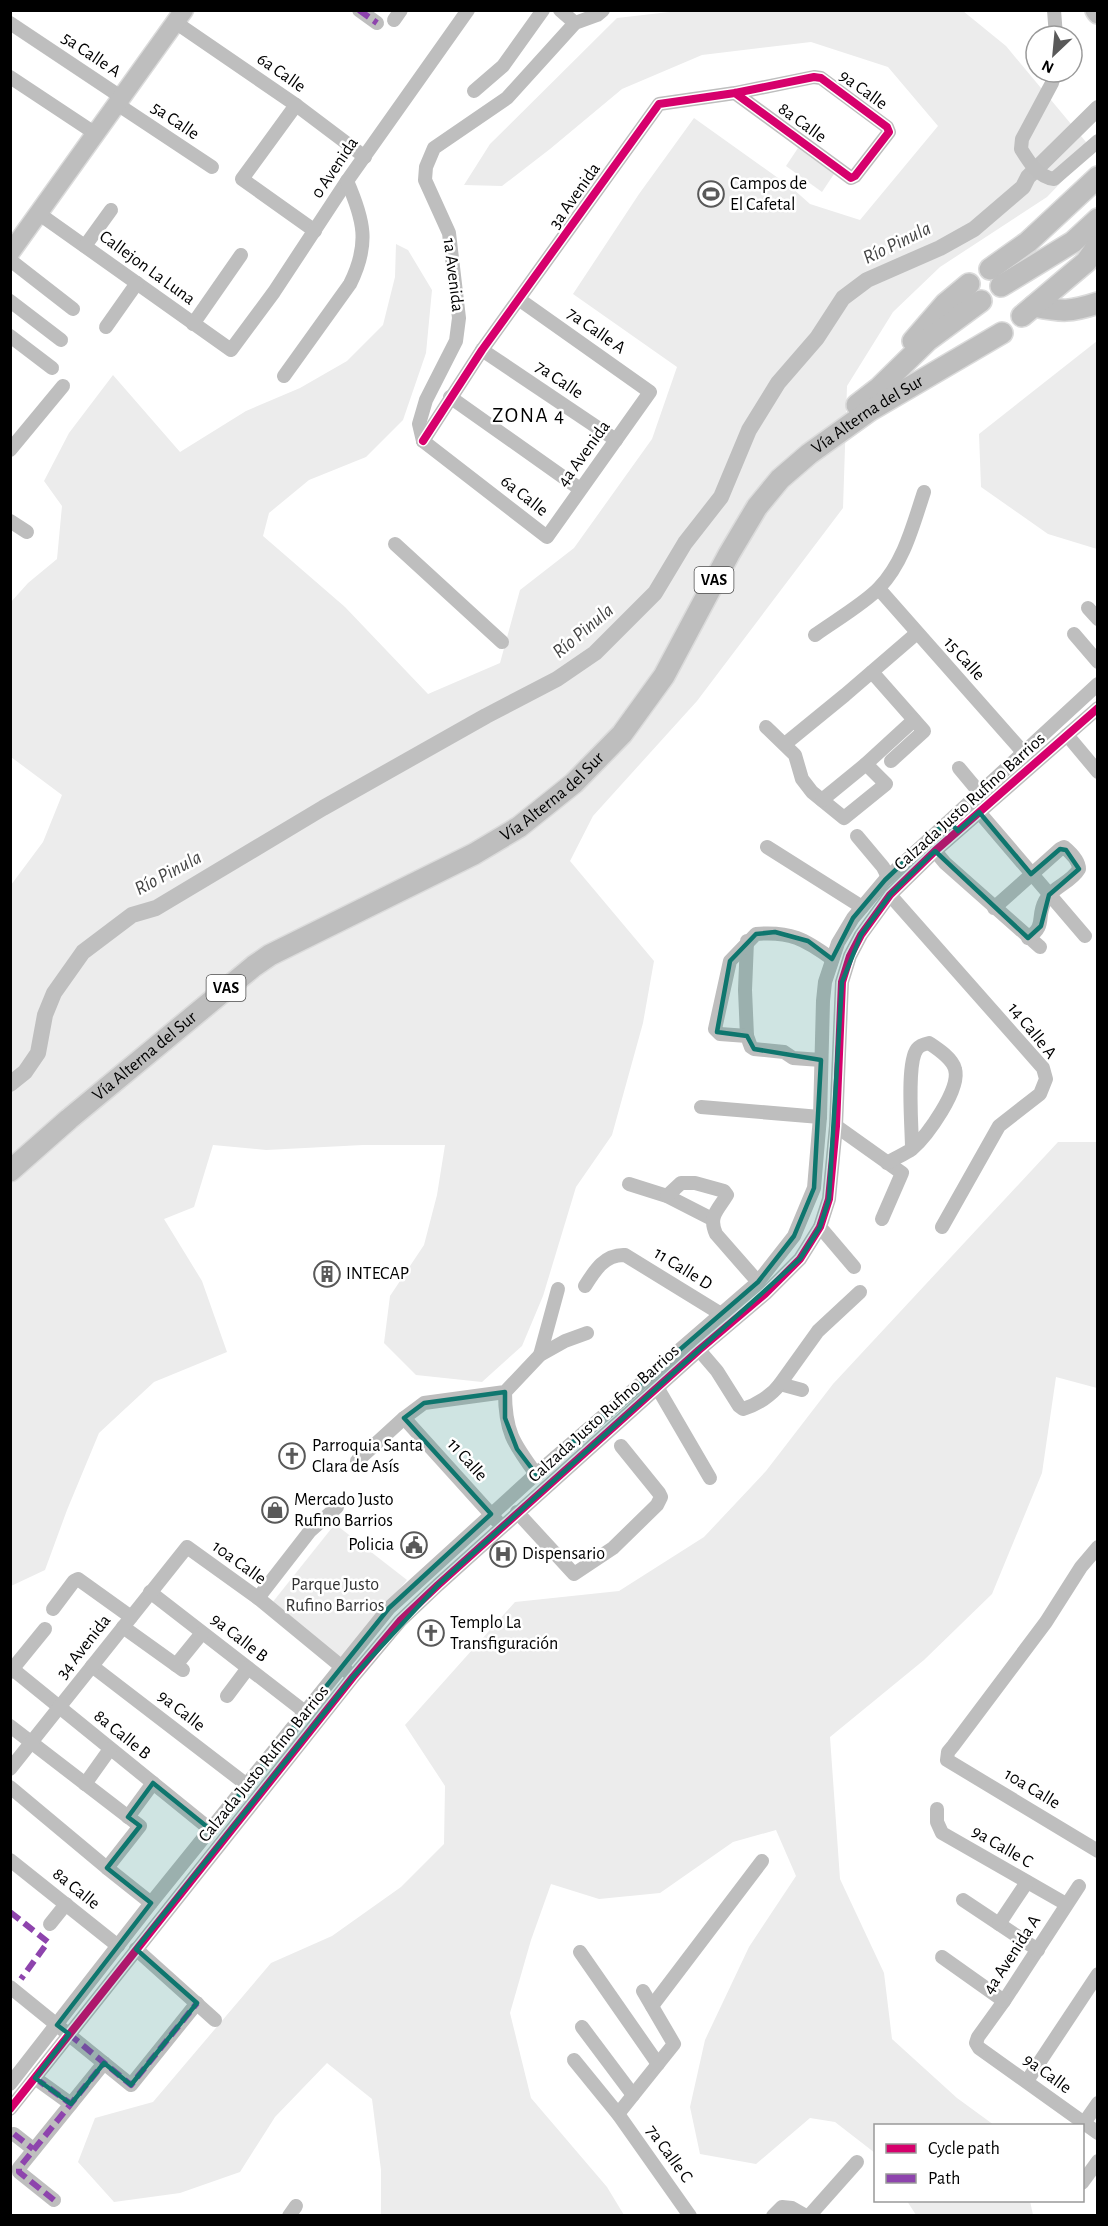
<svg xmlns="http://www.w3.org/2000/svg" width="1108" height="2226" font-family="'Alegreya Sans',sans-serif">
<style>
.green{fill:#ececec}
.lines{fill:none;stroke-linecap:round;stroke-linejoin:round}
.river{stroke:#bfbfbf;stroke-width:16}
.major-casing{stroke:#dbdbdb;stroke-width:21}
.highway-casing{stroke:#dbdbdb;stroke-width:24}
.minor{stroke:#bebebe;stroke-width:14}
.major{stroke:#bebebe;stroke-width:18}
.highway{stroke:#bebebe;stroke-width:21}
.quiet{stroke:#8e44ad;stroke-width:6;stroke-dasharray:12 6;stroke-linecap:butt}
.cycleway-casing{stroke:#fff;stroke-width:11}
.cycleway{stroke:#d6006c;stroke-width:8}
.marked{fill:#0f766e;fill-opacity:0.2;stroke:#0f766e;stroke-width:4.5;stroke-linejoin:round}
.labels{text-anchor:middle;dominant-baseline:central;stroke-width:5;stroke-linejoin:round;paint-order:stroke}
.shield{fill:#fff;stroke:#4c4c4c;stroke-width:1.5}
.shield-label{font-size:16px;font-weight:bold;fill:#000}
.street-label{font-size:18px;fill:#000;stroke:#fff}
.poi-label{font-size:18px;fill:#000;stroke:#fff;text-anchor:start}
.park-label{font-size:18px;fill:#333;stroke:#fff}
.water-label{font-size:20px;font-style:italic;fill:#444;stroke:#fff}
.quarter-label{font-size:21px;letter-spacing:1.5px;fill:#000;stroke:#fff}
</style>
<rect width="100%" height="100%" fill="#fff"/>
<g class="green">
<path d="M687 10 963 11 1006 46 1086 142 1075 168 1047 197 940 267 893 312 847 386 843 508 697 701 593 816 570 861 654 961 643 1023 612 1135 576 1187 543 1296 522 1346 482 1382 416 1375 384 1343 390 1296 424 1245 437 1195 445 1145H363L266 1150 213 1145 194 1207 164 1219 202 1281 227 1352 154 1382 99 1433 67 1510 45 1570 11 1586V885L43 842 62 795 11 757V602L28 583 57 559 62 506 44 481 69 433 113 375 180 452 246 411 300 388 347 361 383 325 395 277 396 244 408 250 432 290 426 353 403 420 366 457 309 480 269 513 263 536 345 607 428 694 500 663 520 590 574 548 652 439 677 367 573 294 639 194 694 118 792 188 810 204 860 220 938 126 888 67 811 42 702 55 622 89 550 149 502 186 464 185 490 144 617 18Z"/>
<path d="M798 148 834 174 822 192 786 166Z"/>
<path d="M1097 341V549L1048 534 981 487 979 434Z"/>
<path d="M1058 1142H1097V1388L1056 1377 1042 1473 992 1594 924 1660 830 1737 840 1879 884 1973 892 2039 957 2098 994 2125 876 2126 875 2153 835 2122 810 2118 756 2164 700 2154 690 2107 705 2040 749 1947 796 1876 776 1830 733 1842 660 1893 599 1899 551 1884 531 1940 510 2013 531 2098 607 2187 624 2215H381V2170L372 2099 327 2063 275 2117 240 2172 180 2193 114 2202 78 2162 95 2118 153 2102 271 1963 332 1936 401 1887 444 1844 445 1786 405 1725 515 1602 619 1591 704 1537 766 1471 833 1384Z"/>
<path d="M335 1524 407 1580 341 1659 272 1603Z"/>
<path d="M907 2201H1030L1033 2215H916Z"/>
</g>
<g class="lines">
<path class="river" d="M10 1084 25 1072 38 1053 45 1015 54 993 83 952 132 915 156 908 323 808 486 716 557 679 595 653 655 593 685 543 721 497 749 430 778 383 817 338 843 298 867 280 940 248 974 229 1023 187 1028 177 1098 108"/>
<g class="major-casing">
<path id="major" d="M10 253 184 10"/>
</g>
<g class="highway-casing">
<g id="highway">
<path d="M1096 10 1098 13"/>
<path d="M990 269 1028 242 1098 177"/>
<path d="M1001 286 1073 242 1098 219"/>
<path d="M1034 306C1063 312 1070 312 1098 303"/>
<path d="M1022 316 1086 262 1098 245"/>
<path d="M913 341 945 304 969 284"/>
<path d="M857 405 879 388 928 340 981 301"/>
<path id="s1" d="M10 1171 69 1119 254 966 270 955 474 854 519 827 574 783 622 734 664 676 729 554 757 507 780 479 809 454 869 411 1002 333"/>
</g>
</g>
<g class="minor">
<path d="M359 10 377 23"/>
<path d="M560 10 575 23"/>
<path d="M1054 10 1056 36"/>
<path d="M394 20 401 10"/>
<path d="M175 22 296 105 365 157"/>
<path d="M10 23 121 97"/>
<path d="M1055 72 1052 83 1022 139 1021 149C1029 162 1038 177 1054 179L1098 141"/>
<path d="M10 77 96 134"/>
<path d="M474 91 503 66 543 10"/>
<path d="M117 104 212 167"/>
<path d="M296 105 242 179 315 231"/>
<path d="M38 213 231 350 274 292 347 181 468 10"/>
<path d="M85 246 111 210"/>
<path d="M10 260 73 309"/>
<path d="M10 301 61 340"/>
<path d="M193 324 241 255"/>
<path d="M106 327 137 283"/>
<path d="M10 336 52 368"/>
<path d="M482 350 616 440"/>
<path d="M284 376 350 284C370 244 364 220 347 181"/>
<path d="M450 397 580 489"/>
<path d="M423 441 482 350 659 104 735 93 814 77 821 78 887 127 889 132 855 176 851 178 735 93"/>
<path d="M423 441 419 424 426 400 456 341 459 318 449 233 425 180 426 167 434 148 507 98 575 23 597 15 603 10"/>
<path d="M423 441 547 537 650 392 520 300"/>
<path d="M10 450 63 386"/>
<path d="M10 521 27 532"/>
<path d="M395 544 502 642"/>
<path d="M879 589 1023 752"/>
<path d="M1088 608 1098 619"/>
<path d="M1074 634 1098 662"/>
<path d="M815 635C833 622 865 603 879 588 904 562 913 525 924 492"/>
<path d="M872 672 924 731 891 761"/>
<path d="M766 727 795 755 802 779 812 792 844 818 886 784 866 764"/>
<path d="M1067 735 1098 772"/>
<path d="M785 744 845 695 917 633"/>
<path d="M959 768 979 792"/>
<path d="M822 800 866 764 914 720"/>
<path d="M979 812 1085 936"/>
<path d="M857 836 883 867 888 877"/>
<path d="M767 847 862 907"/>
<path d="M935 851 945 863 1040 947"/>
<path d="M890 895 1043 1068 1046 1079 1040 1094 999 1126 942 1227"/>
<path d="M994 908 1060 849 1064 847C1070 852 1079 861 1079 869 1071 883 1052 887 1045 901 1036 918 1047 925 1028 938"/>
<path d="M747 1036 745 990 747 941"/>
<path d="M821 1060 793 1058 784 1052 754 1049 751 1047 747 1036 720 1034 715 1029 730 961 756 934C790 931 805 939 832 959"/>
<path d="M701 1107 820 1117"/>
<path d="M836 1126 902 1173 882 1219"/>
<path d="M887 1163C895 1158 905 1154 912 1149 927 1136 961 1089 955 1069 952 1058 938 1049 929 1043 924 1044 920 1045 917 1049 906 1063 912 1128 912 1148"/>
<path d="M629 1184 667 1196 712 1219"/>
<path d="M667 1196 681 1183H695L724 1191 727 1195C718 1210 708 1216 716 1234L758 1282"/>
<path d="M820 1227 854 1267"/>
<path d="M585 1286C595 1270 605 1254 625 1255L721 1314"/>
<path d="M699 1350 717 1371 739 1406 743 1409C757 1405 772 1395 780 1384L802 1390"/>
<path d="M540 1355 558 1289"/>
<path d="M780 1384 818 1331 860 1292"/>
<path d="M657 1387 710 1478"/>
<path d="M505 1392C505 1431 513 1443 536 1474"/>
<path d="M404 1418 497 1521"/>
<path d="M357 1461 404 1418 424 1403 505 1392 540 1355 565 1341 587 1333"/>
<path d="M517 1512 574 1574 613 1548 657 1505 661 1497 659 1493 621 1446"/>
<path d="M1098 1547 1081 1567 1046 1622 953 1746 948 1752 947 1760 1098 1851"/>
<path d="M150 1592 305 1712"/>
<path d="M258 1598 310 1531 337 1507"/>
<path d="M53 1609 74 1581 78 1579 131 1617"/>
<path d="M123 1627 183 1670"/>
<path d="M176 1665 202 1633"/>
<path d="M92 1666 247 1785"/>
<path d="M10 1667 211 1830"/>
<path d="M10 1672 45 1629"/>
<path d="M227 1696 248 1668"/>
<path d="M10 1726 140 1826 107 1868 10 1787"/>
<path d="M10 1769 187 1547 258 1598 348 1672"/>
<path d="M85 1784 110 1749"/>
<path d="M937 1809V1822L942 1833 1066 1904"/>
<path d="M128 1817 153 1783"/>
<path d="M10 1860 118 1946"/>
<path d="M107 1868 151 1903"/>
<path d="M1079 1886 1004 2001 978 2037 976 2043 979 2048 1098 2133"/>
<path d="M963 1900 1038 1950"/>
<path d="M50 1924 66 1904"/>
<path d="M999 1924 1027 1882"/>
<path d="M136 1949 215 2020"/>
<path d="M580 1952 658 2064"/>
<path d="M942 1957 1004 2001"/>
<path d="M10 1987 131 2085 197 2003"/>
<path d="M652 2006 762 1861"/>
<path d="M582 2027 633 2095"/>
<path d="M574 2060 618 2114 690 2216"/>
<path d="M35 2078 71 2104"/>
<path d="M1027 2081 1098 1974"/>
<path d="M10 2084 151 1903 389 1608 536 1474 758 1282 794 1236 814 1188 820 1117 823 1001 825 982 838 943 853 918 885 880 1098 684"/>
<path d="M10 2109 353 1677 400 1621 438 1585 699 1350 765 1294 800 1259 820 1227 829 1199 836 1126 842 982 850 956 861 935 890 895 935 851 1098 708"/>
<path d="M618 2114 674 2044 643 1991"/>
<path d="M1084 2123 1098 2103"/>
<path d="M14 2134 33 2149"/>
<path d="M1082 2183 1098 2161"/>
<path d="M54 2200 19 2172V2168L104 2063"/>
<path d="M289 2216 296 2206"/>
<path d="M773 2216 782 2207 792 2208 806 2216"/>
<path d="M809 2216 857 2162"/>
</g>
<use href="#major" class="major"/>
<use href="#highway" class="highway"/>
<g class="quiet">
<path d="M359 10 377 23"/>
<path d="M10 1912 48 1942 21 1979"/>
<path d="M69 2034 131 2085 197 2003"/>
<path d="M35 2078 71 2104"/>
<path d="M14 2134 33 2149"/>
<path d="M54 2200 19 2172V2168L104 2063"/>
</g>
<g class="cycleway-casing">
<g id="cycleway">
<path d="M423 441 482 350 659 104 735 93 814 77 821 78 887 127 889 132 855 176 851 178 735 93"/>
<path d="M10 2109 353 1677 400 1621 438 1585 699 1350 765 1294 800 1259 820 1227 829 1199 836 1126 842 982 850 956 861 935 890 895 935 851 1098 708"/>
</g>
</g>
<use href="#cycleway" class="cycleway"/>
</g>
<path class="marked" d="M979 812 1031 874 1060 849 1066 850 1079 869 1049 895 1041 926 1028 938 935 851 890 895 861 935 842 982 829 1199 820 1227 800 1259 438 1585 353 1677 136 1949 197 2003 131 2085 104 2063 71 2104 35 2078 69 2034 57 2025 151 1903 107 1868 140 1826 128 1817 153 1783 211 1830 389 1608 491 1514 404 1418 424 1403 505 1392V1418L517 1449 536 1474 758 1282 794 1236 814 1188 821 1060 754 1049 747 1036 717 1032 730 961 756 934 775 932 808 941 832 959 853 918 885 880 948 820 958 831Z"/>
<defs>
<g id="stadium-ring" transform="scale(1.35)"><circle r="9.5" fill="#fff" stroke="#595959" stroke-width="1.5"/><path d="M0-5a6.5 5 0 1 0 0 10a6.5 5 0 1 0 0-10ZM-3.5-1.8h7v3.6h-7Z" fill="#595959"/></g>
<g id="building-ring" transform="scale(1.35)"><circle r="9.5" fill="#fff" stroke="#595959" stroke-width="1.5"/><path d="M-4-6H4V6H1V3H-1V6H-4ZM-2.5-4.3h1.7v1.8h-1.7ZM.8-4.3h1.7v1.8H.8ZM-2.5-1h1.7V.8h-1.7ZM.8-1h1.7V.8H.8Z" fill="#595959"/></g>
<g id="church-ring" transform="scale(1.35)"><circle r="9.5" fill="#fff" stroke="#595959" stroke-width="1.5"/><path d="M-1.2-6h2.4v3.5h3.3v2.4h-3.3V6h-2.4V-.1h-3.3v-2.4h3.3Z" fill="#595959"/></g>
<g id="shop-ring" transform="scale(1.35)"><circle r="9.5" fill="#fff" stroke="#595959" stroke-width="1.5"/><path d="M-5-2.5h2.3a2.7 3.5 0 0 1 5.4 0H5L5.5 6h-11ZM-1.5-2.5h3a1.5 2.3 0 0 0-3 0Z" fill="#595959"/></g>
<g id="civic-ring" transform="scale(1.35)"><circle r="9.5" fill="#fff" stroke="#595959" stroke-width="1.5"/><path d="M-.6-6.5H3V-4.5H.6V-3L4-1V1h2V6H-6V1h2V-1L-.6-3ZM-1.2 2.5V6h2.4V2.5Z" fill="#595959"/></g>
<g id="hospital-ring" transform="scale(1.35)"><circle r="9.5" fill="#fff" stroke="#595959" stroke-width="1.5"/><path d="M-5-5h3v3.5h4V-5h3V5h-3V1.5h-4V5h-3Z" fill="#595959"/></g>
</defs>
<g fill-rule="evenodd">
<use href="#stadium-ring" x="711" y="194"/>
<use href="#building-ring" x="327" y="1274"/>
<use href="#church-ring" x="292" y="1456"/>
<use href="#shop-ring" x="275" y="1510"/>
<use href="#civic-ring" x="414" y="1545"/>
<use href="#hospital-ring" x="503" y="1554"/>
<use href="#church-ring" x="431" y="1633"/>
</g>
<g class="labels">
<g class="shield">
<rect x="694.5" y="567" width="39" height="26" rx="4.5"/>
<rect x="206.5" y="975" width="39" height="26" rx="4.5"/>
</g>
<g class="shield-label">
<text x="714" y="580">VAS</text>
<text x="226" y="988">VAS</text>
</g>
<g class="street-label">
<text transform="translate(91 55) rotate(34)">5a Calle A</text>
<text transform="translate(281 73) rotate(35)">6a Calle</text>
<text transform="translate(863 90) rotate(36)">9a Calle</text>
<text transform="translate(175 121) rotate(34)">5a Calle</text>
<text transform="translate(802 123) rotate(36)">8a Calle</text>
<text transform="translate(335 168) rotate(-56)">0 Avenida</text>
<text transform="translate(575 196) rotate(-55)">3a Avenida</text>
<text transform="translate(147 268) rotate(36)">Callejon La Luna</text>
<text transform="translate(453 275) rotate(83)">1a Avenida</text>
<text transform="translate(596 331) rotate(35)">7a Calle A</text>
<text transform="translate(559 380) rotate(34)">7a Calle</text>
<text stroke="none"><textPath href="#s1" startOffset="1167">Vía Alterna del Sur</textPath></text>
<text transform="translate(584 454) rotate(-54)">4a Avenida</text>
<text transform="translate(524 496) rotate(38)">6a Calle</text>
<text transform="translate(964 659) rotate(48)">15 Calle</text>
<text stroke="none"><textPath href="#s1" startOffset="663">Vía Alterna del Sur</textPath></text>
<text transform="translate(970 802) rotate(-42)">Calzada Justo Rufino Barrios</text>
<text transform="translate(1032 1031) rotate(51)">14 Calle A</text>
<text stroke="none"><textPath href="#s1" startOffset="177">Vía Alterna del Sur</textPath></text>
<text transform="translate(683 1269) rotate(32)">11 Calle D</text>
<text transform="translate(604 1414) rotate(-42)">Calzada Justo Rufino Barrios</text>
<text transform="translate(467 1460) rotate(48)">11 Calle</text>
<text transform="translate(239 1563) rotate(36)">10a Calle</text>
<text transform="translate(239 1638) rotate(38)">9a Calle B</text>
<text transform="translate(84 1647) rotate(-52)">34 Avenida</text>
<text transform="translate(181 1711) rotate(38)">9a Calle</text>
<text transform="translate(122 1735) rotate(39)">8a Calle B</text>
<text transform="translate(264 1764) rotate(-51)">Calzada Justo Rufino Barrios</text>
<text transform="translate(1032 1789) rotate(31)">10a Calle</text>
<text transform="translate(1002 1847) rotate(30)">9a Calle C</text>
<text transform="translate(76 1889) rotate(39)">8a Calle</text>
<text transform="translate(1012 1955) rotate(-57)">4a Avenida A</text>
<text transform="translate(1047 2074) rotate(36)">9a Calle</text>
<text transform="translate(669 2154) rotate(54)">7a Calle C</text>
</g>
<g class="poi-label">
<text x="730" y="184">Campos de<tspan x="730" dy="21">El Cafetal</tspan></text>
<text x="346" y="1274">INTECAP</text>
<text x="312" y="1446">Parroquia Santa<tspan x="312" dy="21">Clara de Asís</tspan></text>
<text x="294" y="1500">Mercado Justo<tspan x="294" dy="21">Rufino Barrios</tspan></text>
<text x="394" y="1545" text-anchor="end">Policia</text>
<text x="522" y="1554">Dispensario</text>
<text x="450" y="1623">Templo La<tspan x="450" dy="21">Transfiguración</tspan></text>
</g>
<g class="park-label">
<text x="335" y="1585">Parque Justo<tspan x="335" dy="21">Rufino Barrios</tspan></text>
</g>
<g class="water-label">
<text transform="translate(897 243) rotate(-26)">Río Pinula</text>
<text transform="translate(583 631) rotate(-40)">Río Pinula</text>
<text transform="translate(168 873) rotate(-28)">Río Pinula</text>
</g>
<g class="quarter-label">
<text x="529" y="415">ZONA 4</text>
</g>
</g>
<rect width="1108" height="2226" fill="none" stroke="#000000" stroke-width="24"/>
<rect x="874" y="2124" width="210" height="78" fill="#ffffff" stroke="#999999" stroke-width="1.5"/>
<rect x="886" y="2144" width="30" height="9" fill="#d6006c" stroke="#999999" stroke-width="1.5"/>
<text x="928" y="2154" font-size="18" fill="#000000">Cycle path</text>
<rect x="886" y="2174" width="30" height="9" fill="#8e44ad" stroke="#999999" stroke-width="1.5"/>
<text x="928" y="2184" font-size="18" fill="#000000">Path</text>
<g transform="translate(1054 54) rotate(206)"><circle r="28" fill="#ffffff" stroke="#999999" stroke-width="1.5"/>
<path d="M0-4.5L10 22L0 15L-10 22Z" fill="#595959"/>
<text y="-9" font-size="16" font-weight="bold" text-anchor="middle" fill="#000000">N</text>
</g>
</svg>
